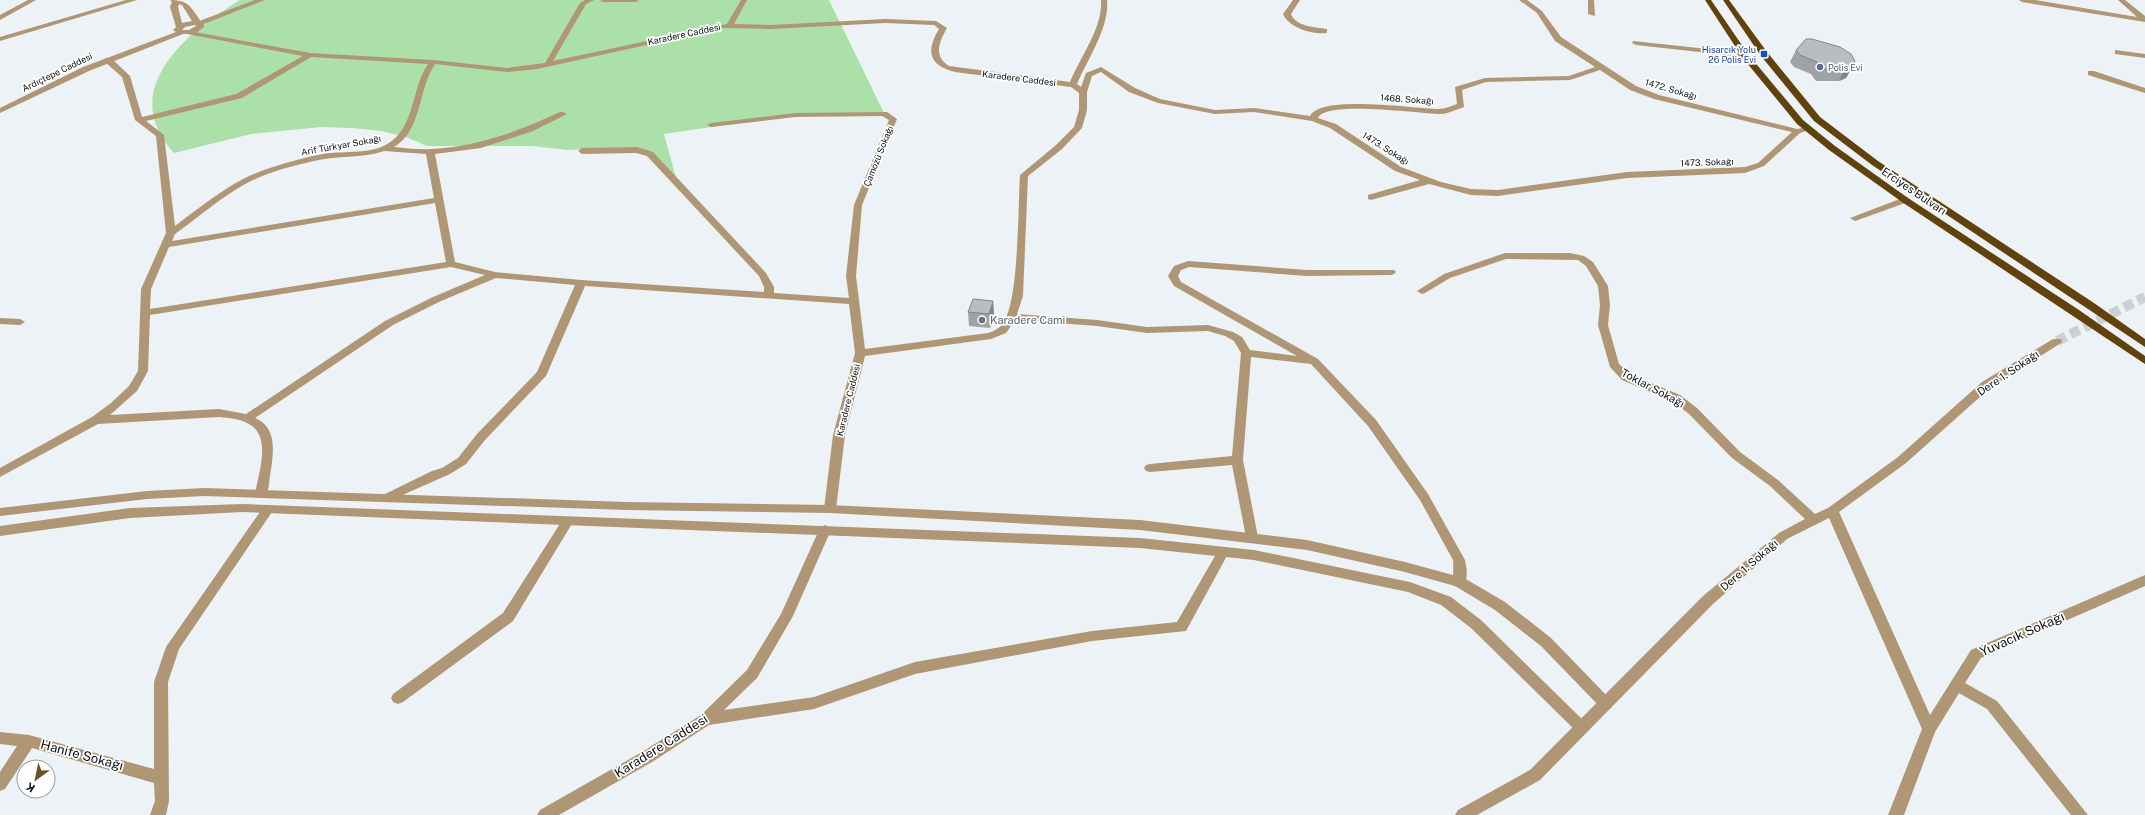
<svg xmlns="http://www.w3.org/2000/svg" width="2145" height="815" font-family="'Public Sans',sans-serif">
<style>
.green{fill:#abe0a8}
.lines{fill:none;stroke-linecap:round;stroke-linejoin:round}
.minor-tunnel{stroke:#cbd0d4;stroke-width:10;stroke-dasharray:10 5;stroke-linecap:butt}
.minor{fill:#af9675;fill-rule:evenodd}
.tertiary{fill:#af9675;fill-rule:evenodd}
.trunk{fill:#61420d;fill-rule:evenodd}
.wall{fill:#9fa3a7}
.shaded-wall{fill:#828488}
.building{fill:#b9bdc2;stroke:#828488}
.transit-dot{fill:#1a4fb4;stroke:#fefefe;stroke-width:1.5}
.service-dot{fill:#5c6f8a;stroke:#fefefe;stroke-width:1.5}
.worship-dot{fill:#6b7280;stroke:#fefefe;stroke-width:1.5}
.labels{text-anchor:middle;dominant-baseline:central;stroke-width:3.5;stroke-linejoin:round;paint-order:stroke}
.far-street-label{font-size:9px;fill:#0d0f10;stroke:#fefefe}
.far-transit-label{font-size:9px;fill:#164399;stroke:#fefefe;text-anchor:end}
.far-service-label{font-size:9px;fill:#4e5e75;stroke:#fefefe;text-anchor:start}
.street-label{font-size:11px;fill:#0d0f10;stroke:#fefefe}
.worship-label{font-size:11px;fill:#5b616d;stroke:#fefefe;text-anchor:start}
.near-street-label{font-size:13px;fill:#0d0f10;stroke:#fefefe}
</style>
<rect width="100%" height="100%" fill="#edf2f7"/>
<path class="green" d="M240 0H829L884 113H806L664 134 676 178 638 149 629 147 568 150 532 146H427L406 137 381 131 352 128 321 127 251 134 174 153C116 90 187 32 240 0Z"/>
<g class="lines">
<path class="minor-tunnel" d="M2057 341 2145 297"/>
<g class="minor">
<path d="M28 0H36L0 20V15Z"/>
<path d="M255 0H265L201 25 194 23Z"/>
<path d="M585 0H594L586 4 553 61 727 24 741 0H747L734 24 771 25 885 19 936 21 947 28C939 42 933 56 949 66L1070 82C1080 57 1103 28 1101 0H1107C1110 27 1087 60 1077 84L1081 87 1086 73 1101 67 1135 88 1160 99 1215 110 1254 108 1310 116C1321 94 1416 109 1439 109 1445 109 1451 106 1457 104L1455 87 1485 78 1569 76 1595 67 1555 41 1537 13 1519 0H1527L1542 11 1561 37 1636 86 1659 95 1797 129 1808 127 1812 129 1800 133 1764 166 1745 173 1627 178 1498 196 1471 195 1429 184 1371 200 1368 199V195L1420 180 1395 171 1330 128 1312 121 1254 112 1215 114 1158 103 1129 92 1101 72 1092 76 1087 92V110L1082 128 1062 149 1028 176 1023 296 1017 314 1097 320 1147 327 1208 325 1233 332 1242 337 1250 350 1297 356 1174 286 1168 276 1174 266 1188 261 1307 270H1394L1396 272 1394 274 1391 275 1307 276 1189 267 1181 270 1178 276 1181 282 1318 359 1376 420 1428 494 1465 560C1467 569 1468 577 1464 586L1459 587 1454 586C1452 581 1454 567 1453 560L1420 500 1368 426 1311 364 1251 357 1243 460 1258 537 1256 540H1248L1246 537 1232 465 1150 472 1146 471 1144 468 1146 465 1150 464 1232 456 1241 353 1234 341 1225 336 1208 331 1147 333 1097 326 1015 320 1006 333 991 339 865 356 845 435 836 509 834 512H826L824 509 833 435 855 353 849 304 585 286 546 376 485 440 466 464 450 474 389 501 385 500 383 497 385 494 432 471 442 468 458 458 477 434 537 372 575 285 496 278 441 301 393 325 255 418C279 428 273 456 270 476 269 483 269 491 265 497H257L255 494C258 475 271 440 252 426 243 419 230 418 219 417L98 424 0 477V468L92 417 111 403 129 386 138 371 141 289 166 233 156 136 135 120 122 77 105 62V58H111L130 76 142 117 236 94 303 56 187 34 183 32 184 30 310 53 433 60 507 68 545 63 580 3ZM885 23 934 25 939 29C926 51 928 65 955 72L1071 87 1079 93V110L1074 127 1056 145 1020 175C1018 206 1019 302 1003 323 999 329 994 331 988 333L865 349 856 276 862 205 897 119 887 112 795 113 711 123 707 125 711 127 795 117 882 116 889 120 854 205 846 276 849 298 774 293V287L766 273 653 152 637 147 582 148 578 151 582 154 636 153 647 156 759 276 764 287V292L581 280 495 272 455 262 435 154 481 148 533 131 567 114 563 112H560C519 131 477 147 431 149 419 150 406 148 394 147 422 131 418 89 435 64L507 72 537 69 724 28 771 29ZM311 57 428 64C412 87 415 122 393 140 374 156 345 150 323 154 306 157 289 162 273 167 235 178 206 203 175 226L164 135 146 121 242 98ZM1600 70 1630 90 1654 99 1792 132 1758 163 1745 167 1627 172 1498 190 1471 189 1441 182 1401 167 1336 124 1318 118C1326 100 1420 114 1441 114 1448 114 1457 109 1464 107L1462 90 1486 82 1570 80ZM384 151 426 154 434 198 172 241 175 234C199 217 221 197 247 183 268 172 292 166 314 161 338 155 362 159 384 151ZM435 203 446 262 150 309 151 289 169 247ZM451 267 485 275 433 297 385 321 246 414 219 409 110 415 137 391 148 371 150 315Z"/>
<path d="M600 0H639L636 2H603Z"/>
<path d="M1293 0H1300L1291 14C1296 27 1315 27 1327 29V33C1313 35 1289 28 1283 14Z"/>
<path d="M1588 0H1594L1595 16 1588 14Z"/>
<path d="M2019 0H2035L2137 17 2118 0H2125L2145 16V22L2022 2Z"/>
<path d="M1633 41 1745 53 1749 55 1745 57 1636 45 1632 43Z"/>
<path d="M2115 50 2145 54V58L2115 54Z"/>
<path d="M2088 71H2094L2145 88V93L2088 75Z"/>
<path d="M1905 197 1908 198V202L1858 220 1855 221 1850 218Z"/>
<path d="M1505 253H1570L1584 256 1593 262 1608 286 1610 305 1608 325 1619 364 1630 374 1680 395 1697 408 1740 452 1778 480 1815 514 1828 508 1898 457 1982 382 2053 339H2061L2062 341 2061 343 1990 388 1906 463 1839 512 1930 715 1971 650 2145 575V586L1981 658 1965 683 1997 701 2088 815H2071L1987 709 1959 693 1935 732 1904 815H1888L1922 729 1829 518 1787 539 1713 604 1540 780 1477 815H1455L1458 810 1530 770 1703 596 1779 533 1805 519 1770 486 1732 458 1689 414 1672 401 1622 380 1610 367 1598 325 1600 305 1598 286 1586 266 1578 260 1506 259 1450 278 1425 293 1422 294 1417 291 1444 274Z"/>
<path d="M0 318 20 319 25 322 20 325 0 324Z"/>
<path d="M268 505 272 506 274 509 272 512 179 649 168 682 169 801 166 815H150L155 801 154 783 32 748 5 789 0 791V772L17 746 0 744V732L29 735 154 769V682L166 647 264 506Z"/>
<path d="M567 517 571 519 573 522 513 621 403 702 398 704 393 702 391 698 393 694 503 613 563 519Z"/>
<path d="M825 525 829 527 831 530 793 616 757 678 724 710 814 697 915 662 1092 631 1177 622 1219 549 1223 547 1227 549 1229 552 1186 631 1092 641 915 674 814 709 709 725 652 762 559 815H537L540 810 642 752 701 715 747 670 781 614 819 530 821 527Z"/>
</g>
<g class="tertiary">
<path d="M126 0H137L0 41V37Z"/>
<path d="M170 0C188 0 190 6 200 20L199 22 204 23V27L196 33 183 34 89 71 0 113V108L83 67 176 32 173 30 176 27 170 7 172 2ZM179 4 182 5 192 21 182 23 178 7ZM195 25 196 26 189 30H182L185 27Z"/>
<path d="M204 488 627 502 830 505 1140 520 1307 540 1405 562 1464 578 1505 602 1551 638 1611 700 1613 704 1611 708 1606 710 1601 708 1541 646 1495 610 1455 586 1405 572 1307 550 1140 530 830 513 627 510 204 496 147 499 0 516V508L147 491Z"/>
<path d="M242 504 1140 538 1254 550 1410 582 1451 597 1481 620 1587 724 1589 728 1587 732 1582 734 1577 732 1471 628 1441 605 1408 592 1254 560 1140 548 242 512 130 518 0 536V526L130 508Z"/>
</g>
<g class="trunk">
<path d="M1705 0H1711L1748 54 1803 120 1835 146 1908 198 2079 310 2145 356V364L1902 202 1829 150 1797 124 1742 57Z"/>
<path d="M1723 0H1729L1767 52 1820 117 1878 161 2094 303 2145 339V347L1872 165 1814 121 1761 56Z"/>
</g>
</g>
<g class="wall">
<path d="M1840 47 1849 73 1846 78 1839 81H1816L1811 74 1794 67 1790 62 1796 50Z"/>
<path d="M993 301 994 315 990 328 969 326 968 312Z"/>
</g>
<g class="shaded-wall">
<path d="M1855 61 1846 78 1839 81 1845 68Z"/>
<path d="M993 301 994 315 990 328 989 314Z"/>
</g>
<g class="building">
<path d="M1806 39H1812L1840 47 1851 54 1855 61 1852 65 1845 68 1826 69 1822 68 1817 62 1800 55 1796 50Z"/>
<path d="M973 299 993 301 989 314 968 312Z"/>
</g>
<rect class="transit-dot" x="1760" y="50" width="8" height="8" rx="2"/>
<circle class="service-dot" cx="1820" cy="67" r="4"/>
<circle class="worship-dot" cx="982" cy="320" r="4"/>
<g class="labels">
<g class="far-street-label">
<text transform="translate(684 34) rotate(-12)">Karadere Caddesi</text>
<text transform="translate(57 72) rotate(-26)">Ardıçtepe Caddesi</text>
<text transform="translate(1019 78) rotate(7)">Karadere Caddesi</text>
<text transform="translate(1671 89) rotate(16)">1472. Sokağı</text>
<text transform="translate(1407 99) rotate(4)">1468. Sokağı</text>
<text transform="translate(341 145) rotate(-10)">Arif Türkyar Sokağı</text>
<text transform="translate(1386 148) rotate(32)">1473. Sokağı</text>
<text transform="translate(878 156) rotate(-68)">Çamözü Sokağı</text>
<text transform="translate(1707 162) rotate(-2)">1473. Sokağı</text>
<text transform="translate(848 400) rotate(-76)">Karadere Caddesi</text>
</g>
<g class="far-transit-label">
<text x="1756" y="49">Hisarcık Yolu<tspan x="1756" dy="10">26 Polis Evi</tspan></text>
</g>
<g class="far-service-label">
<text x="1828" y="67">Polis Evi</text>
</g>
<g class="street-label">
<text transform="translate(1914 191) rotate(34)">Erciyes Bulvarı</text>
<text transform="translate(2008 373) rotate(-34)">Dere 1. Sokağı</text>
<text transform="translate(1653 388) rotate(28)">Toklar Sokağı</text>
<text transform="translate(1749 565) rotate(-41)">Dere 1. Sokağı</text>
</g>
<g class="worship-label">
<text x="990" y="320">Karadere Cami</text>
</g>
<g class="near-street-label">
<text transform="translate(2022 634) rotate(-24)">Yuvacık Sokağı</text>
<text transform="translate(661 746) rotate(-32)">Karadere Caddesi</text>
<text transform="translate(82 755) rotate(15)">Hanife Sokağı</text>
</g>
</g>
<g transform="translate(36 779) rotate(213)"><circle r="19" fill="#fefefe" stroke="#9e9e9f"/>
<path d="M0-3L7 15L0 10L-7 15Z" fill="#685221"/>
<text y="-6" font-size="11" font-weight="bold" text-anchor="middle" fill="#0d0f10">K</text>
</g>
</svg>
